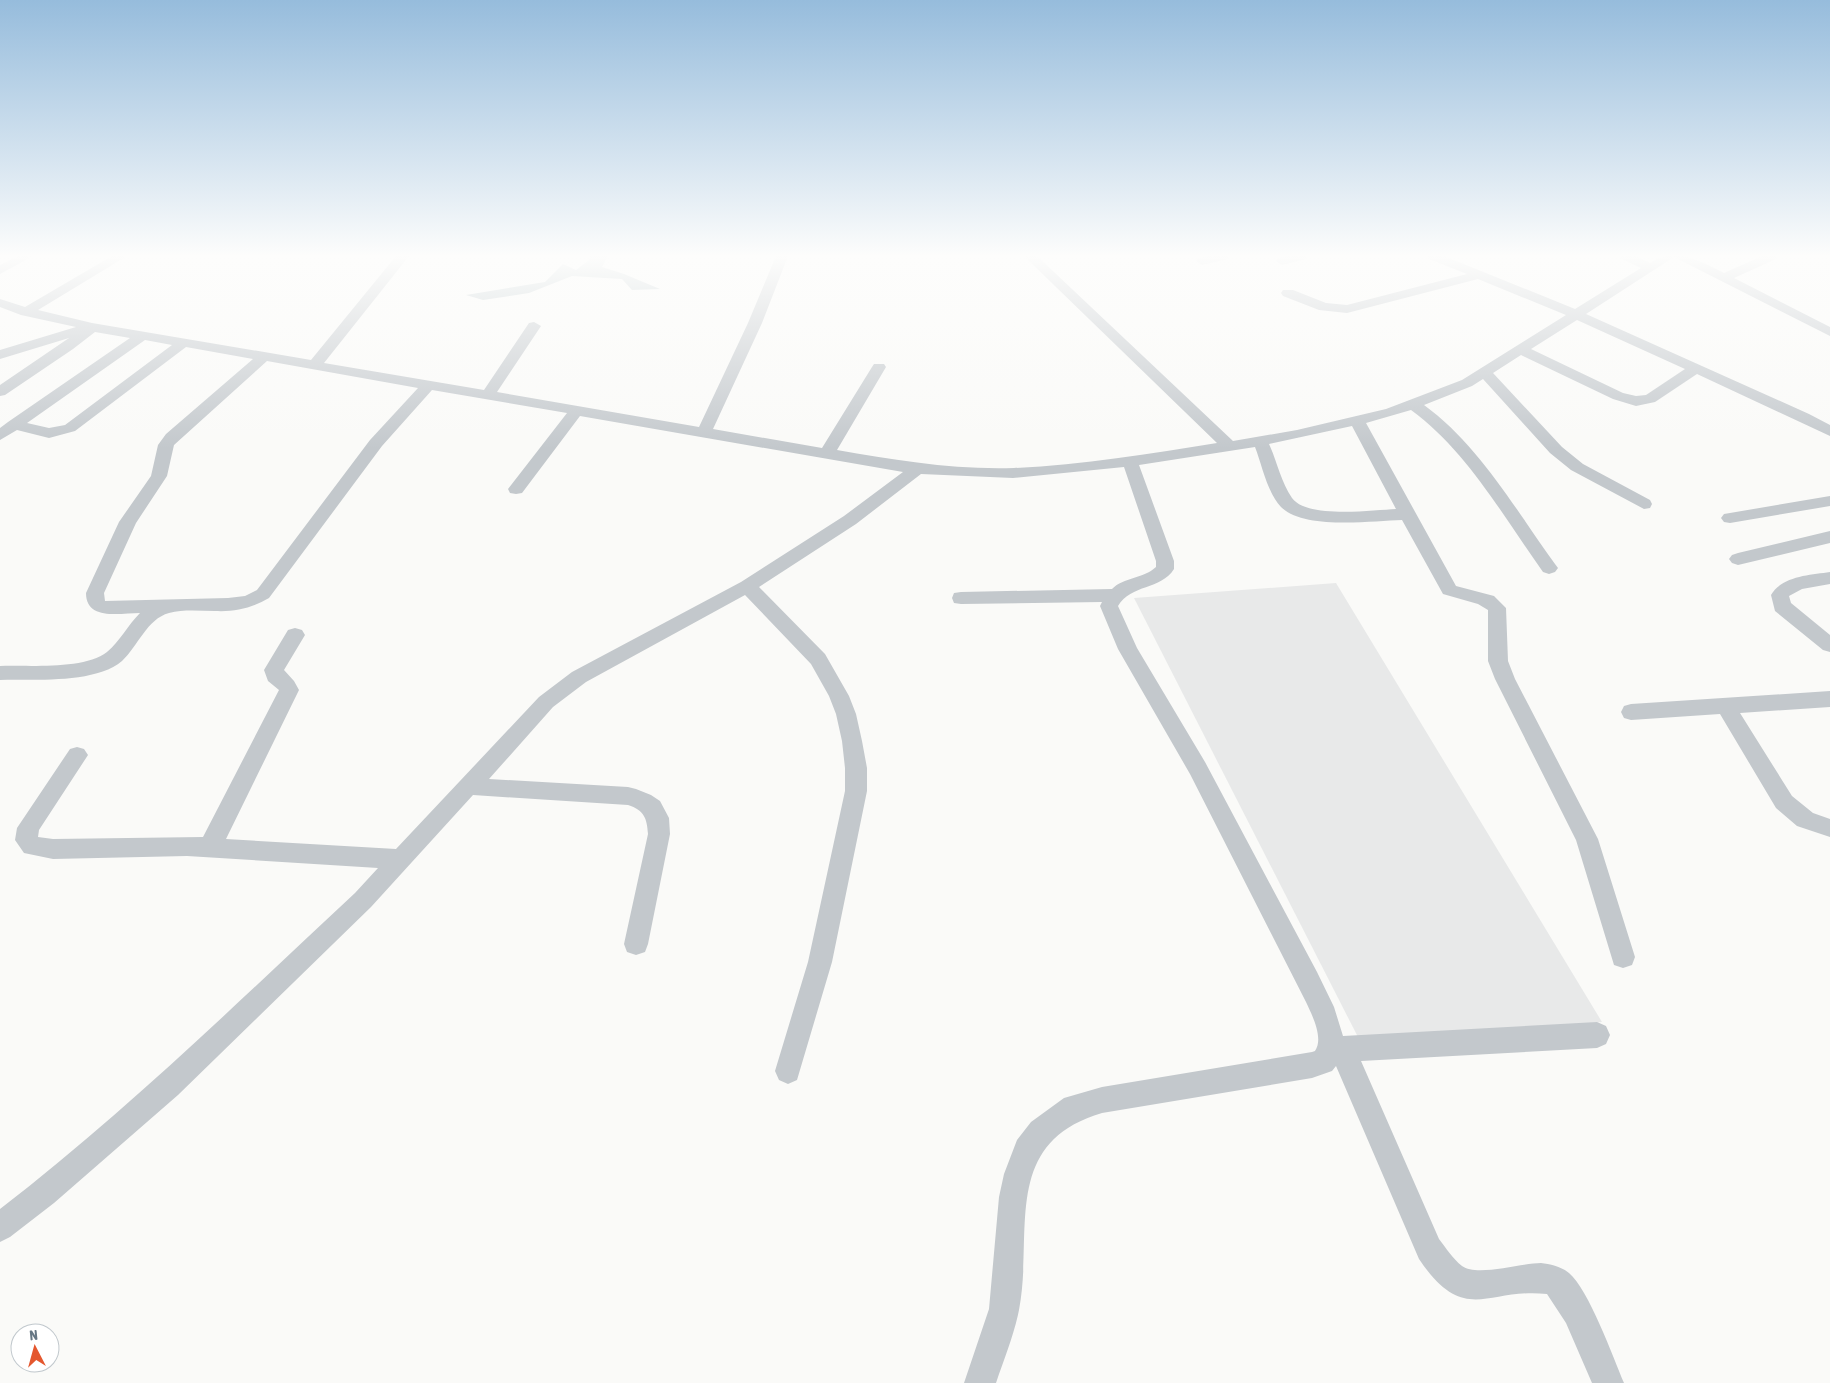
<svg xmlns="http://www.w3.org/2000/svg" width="1830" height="1383" font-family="'Asap Condensed',sans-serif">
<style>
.built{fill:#e8e9e9}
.water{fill:#bbc7cb}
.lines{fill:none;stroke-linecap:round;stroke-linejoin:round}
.minor{fill:#c3c8cc;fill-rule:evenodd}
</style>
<rect width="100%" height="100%" fill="#fafaf8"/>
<path class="built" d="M1336 583 1602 1022 1361 1043 1134 598Z"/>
<path class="water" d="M590 256H608L602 267 624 274 660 289 632 290 622 279 572 276 529 293 483 300 466 295 545 282 563 264 576 270 589 260Z"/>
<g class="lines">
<g class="minor">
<path d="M18 256H33L0 274V265Z"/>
<path d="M112 256H127L38 310 92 323 311 360 396 256H409L324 363 484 390 529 323 534 322 541 326 497 392 699 427 748 323 776 256H788L762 323 713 429 822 448 872 367 874 364H884L886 367 837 450C895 460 954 470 1014 468 1081 465 1150 454 1217 443L1024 256H1037L1233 441 1297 430 1386 409 1462 380 1566 315 1478 279 1347 313 1319 310 1283 296 1281 293 1283 290H1293L1326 303 1347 305 1467 274 1429 259 1427 256H1444L1575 309 1641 268 1622 259 1620 256H1636L1650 263C1676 246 1699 261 1724 273L1762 256H1778L1776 259 1734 278 1830 327V336L1674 257 1586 314 1809 414 1830 425V436L1697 374 1655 402 1636 406 1613 399 1521 355 1493 373 1562 447 1583 464 1650 500 1652 504 1650 508 1644 509 1571 470 1550 453 1483 379 1472 386 1424 405C1478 444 1516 510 1555 564L1558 568 1555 572 1549 574 1543 572C1503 516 1467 451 1411 410L1366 423 1456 586 1494 596 1506 608 1508 661 1515 679 1598 839 1635 957 1632 965 1623 968 1614 965 1576 840 1495 679 1488 661V610L1478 604 1443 594 1402 520C1371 521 1304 530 1281 507 1267 492 1262 465 1255 447L1139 465 1174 561V569C1161 590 1131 584 1118 606L1137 648 1205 762 1317 972 1334 1007 1343 1036 1597 1022 1606 1026 1610 1035 1606 1044 1597 1048 1361 1061 1439 1239C1446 1248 1453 1259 1462 1266 1477 1277 1521 1263 1541 1263 1550 1264 1562 1267 1569 1273 1589 1290 1613 1357 1624 1383H1592L1566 1323 1547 1294C1487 1287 1465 1327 1419 1259L1336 1066 1332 1071 1312 1078 1102 1113C1000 1143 1034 1232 1019 1310 1014 1335 1004 1359 996 1383H964L989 1309 999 1197 1004 1174 1017 1140 1031 1122 1064 1098 1102 1087 1312 1052 1315 1051C1324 1038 1312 1015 1306 1002L1190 774 1118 649 1100 606 1102 602 961 604 954 603 952 598 954 593 961 592 1112 589C1124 577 1143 579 1156 567V561L1124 467 1013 478 921 474 856 524 759 587 825 654 849 696 856 714 862 741 867 768V791L832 962 797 1080 788 1084 779 1080 775 1071 808 962 845 791V768L842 741 836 714 829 696 811 664 745 595 586 682 553 707 489 779 628 787 636 789 651 795 660 801 669 818 670 834 648 944 645 952 636 955 627 952 624 944 648 834C647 818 644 810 628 805L473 795 371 907 178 1095 54 1203 10 1237 0 1242V1209C126 1112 239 1001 355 893L378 868 187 856 53 859 24 853 15 840 17 828 70 749 77 747 84 749 88 755 39 830 38 837 53 839 203 837 279 690 268 681 264 670 288 630 295 628 302 630 305 635 284 670 294 681 299 690 226 839 396 849 539 697 572 672 741 582 844 516 903 472 580 416 522 493 516 494 510 493 508 489 567 413 432 390 382 446 269 598C252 608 235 612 215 611 200 611 184 609 169 613 147 619 138 646 122 661 95 684 34 679 0 680V666C29 665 84 670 107 652 120 641 128 625 140 613 120 613 86 621 86 593L119 522 151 476 158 445 166 434 253 359 186 347 75 431 49 438 17 430 0 440V428L8 422 130 338 95 332 73 349 5 395 0 396V385L69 338 0 359V350L76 327 21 315 0 307V299L25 307ZM1577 320 1685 369 1646 395 1636 396 1623 393 1531 349ZM145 340 172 345 65 425 49 428 27 423ZM267 361 418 388 370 440 257 590 245 596 228 598 105 601 104 593 136 523 167 476 174 445ZM1352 426 1396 509C1373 510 1307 519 1292 498 1281 482 1277 461 1269 444Z"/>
<path d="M1208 256H1230L1228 259 1202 265 1196 261 1198 258Z"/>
<path d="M1287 256H1308L1306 259 1282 265 1276 261 1278 258Z"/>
<path d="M1830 496V506L1730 523 1724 522 1721 518 1724 514 1730 513Z"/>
<path d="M1830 531V543L1738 565 1732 563 1729 559 1732 555 1738 553Z"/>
<path d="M1830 572V584L1802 589 1789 596 1791 603 1830 635V652L1823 650 1775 611 1771 595C1782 576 1810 575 1830 572Z"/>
<path d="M1830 691V707L1740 713 1792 796 1813 813 1830 819V837L1797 826 1776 808 1720 714 1631 720 1624 718 1621 712 1624 706 1631 704Z"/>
</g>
</g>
<linearGradient id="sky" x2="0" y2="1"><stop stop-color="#96bcdc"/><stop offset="0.57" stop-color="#fdfdfc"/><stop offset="1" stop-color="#fdfdfc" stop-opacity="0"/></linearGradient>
<rect width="1830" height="449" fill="url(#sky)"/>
<g transform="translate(35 1348) rotate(354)"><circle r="24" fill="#ffffff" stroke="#c1c8cd"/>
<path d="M0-4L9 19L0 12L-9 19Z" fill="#e4572e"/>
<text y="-8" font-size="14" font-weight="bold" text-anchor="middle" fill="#657683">N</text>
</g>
</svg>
